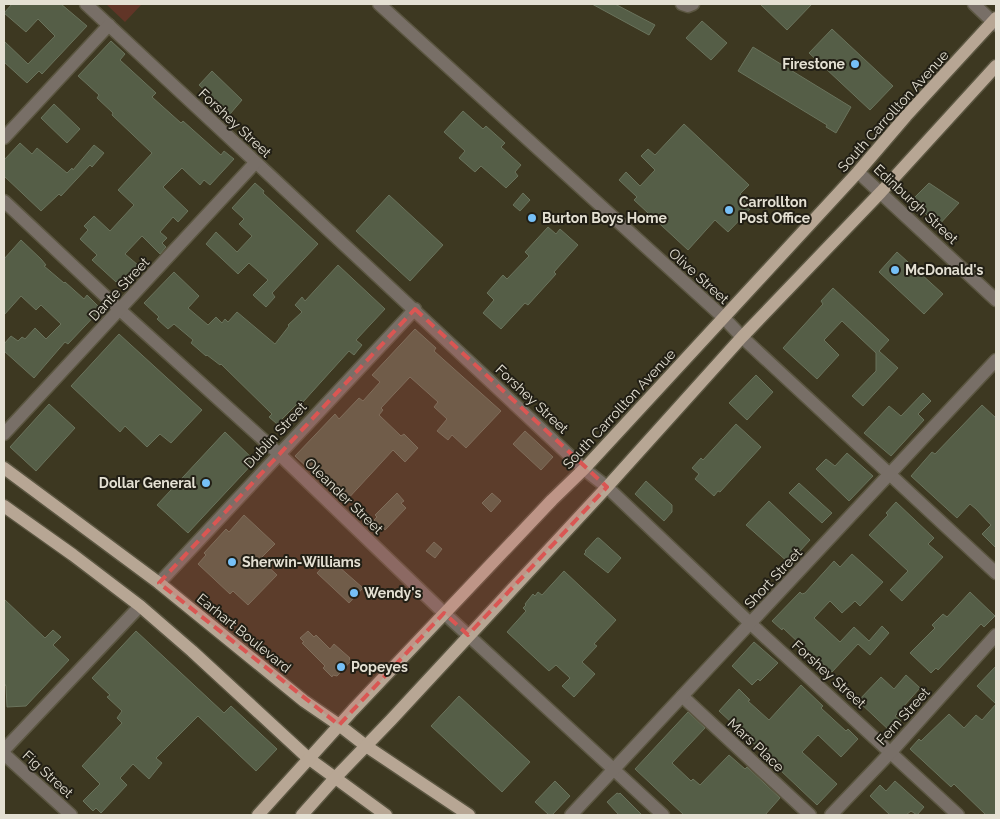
<svg xmlns="http://www.w3.org/2000/svg" width="1000" height="819" font-family="Raleway,sans-serif">
<style>
.green{fill:#613527}
.building{fill:#555e47;stroke:#6a735c}
.lines{fill:none;stroke-linecap:round;stroke-linejoin:round}
.minor-casing{stroke:#5b5641;stroke-width:15}
.major-casing{stroke:#5b5641;stroke-width:15}
.minor{stroke:#786f67;stroke-width:12}
.major{stroke:#b7a694;stroke-width:12}
.marked{fill:#da5653;fill-opacity:0.2;stroke:#da5653;stroke-width:4;stroke-dasharray:10 6;stroke-linejoin:round}
.poi-dot{fill:#76c0f7;stroke:#221f15;stroke-width:2}
.labels{text-anchor:middle;dominant-baseline:central;stroke-width:4;stroke-linejoin:round;paint-order:stroke}
.poi-label{font-size:14px;font-weight:bold;fill:#e4e0d3;stroke:#221f15;text-anchor:start}
.street-label{font-size:14px;fill:#e4e0d3;stroke:#221f15}
</style>
<rect width="100%" height="100%" fill="#3d3821"/>
<path class="green" d="M106 4H142L125 22Z"/>
<g class="building">
<path d="M12 4H61L87 26 42 74 39 71 27 83 4 62V41L28 64 55 36 38 19 26 32 4 13Z"/>
<path d="M592 4H615L655 25 649 35Z"/>
<path d="M760 4H812L787 30Z"/>
<path d="M702 21 727 43 711 60 686 38Z"/>
<path d="M832 29 893 86 870 110 809 53Z"/>
<path d="M111 41 125 54 120 60 156 93 152 97 181 123 183 121 221 155 224 151 234 159 210 185 204 180 200 185 182 168 163 187 188 211 178 222 173 217 160 232 167 238 162 243 166 247 160 254 142 236 125 254 138 265 121 282 118 280 116 282 92 260 97 255 80 239 88 230 84 226 94 216 110 231 134 205 118 190 152 153 112 115 113 113 97 98 99 95 78 76Z"/>
<path d="M753 47 851 107 836 133 826 127 827 125 738 71Z"/>
<path d="M212 71 242 100 230 114 199 85Z"/>
<path d="M54 104 80 129 67 143 41 118Z"/>
<path d="M463 111 483 129 486 126 505 143 501 147 521 165 515 172 518 176 506 188 481 166 475 172 459 158 465 151 444 132Z"/>
<path d="M684 124 749 185 740 194 753 206 728 232 715 220 688 250 634 200 637 197 619 180 626 172 640 186 655 170 641 156 648 149 655 155Z"/>
<path d="M20 143 32 154 37 148 67 173 72 168 73 170 94 145 104 153 92 167 90 165 61 196 59 194 41 211 4 176V160Z"/>
<path d="M255 183 264 191 263 193 318 244 272 293 275 297 266 307 253 295 268 280 249 263 238 274 206 244 216 232 237 252 252 236 239 224 244 219 232 208Z"/>
<path d="M929 183 959 203 938 226 912 200Z"/>
<path d="M523 193 530 200 520 211 513 205Z"/>
<path d="M389 195 443 245 410 281 356 231Z"/>
<path d="M548 227 556 234 560 229 578 245 554 272 556 274 528 305 525 303 501 329 483 313 494 300 487 293 503 275 507 279 529 256 525 252Z"/>
<path d="M21 240 41 259 46 265 44 266 64 283 65 282 84 299 87 295 101 309 68 344 65 342 34 378 4 351V344L11 336 18 341 22 337 25 339 35 328 46 339 61 324 41 305 36 310 21 296 4 315V259Z"/>
<path d="M897 252 943 294 924 314 879 272Z"/>
<path d="M338 265 385 309 356 340 362 345 354 355 349 351 312 392 303 402 301 400 277 424 269 417 272 414 221 364 220 365 207 355 206 356 191 343 193 340 174 324 168 329 157 319 159 317 144 303 174 272 199 296 188 308 208 325 216 317 222 323 225 319 228 322 237 312 275 344 289 326 288 325 302 312 295 305 302 297 305 301Z"/>
<path d="M833 288 889 340 879 351 898 368 863 406 852 396 876 371V353L842 321 824 340 839 355 817 379 783 348 823 304 821 301Z"/>
<path d="M415 329 436 348 434 351 501 411 466 448 452 435 448 440 437 431 447 419 434 407 438 402 410 377 381 408 383 410 379 415 401 436 404 434 418 448 405 462 393 450 345 502 295 456 335 414 339 419 359 398 363 401 380 382 372 375Z"/>
<path d="M119 334 202 410 171 443 160 434 147 447 125 426 120 432 71 386Z"/>
<path d="M756 375 773 392 747 420 729 403Z"/>
<path d="M923 393 931 401 918 414 924 420 891 456 864 433 889 406 901 416Z"/>
<path d="M49 404 75 428 36 471 10 447Z"/>
<path d="M982 405 996 418V548L982 534 991 525 976 509 970 504 957 518 911 476 932 452 935 454Z"/>
<path d="M736 424 761 447 720 492 718 491 714 496 695 479 699 474 692 468 701 458 703 460Z"/>
<path d="M525 431 553 457 541 470 513 444Z"/>
<path d="M225 432 255 461 188 533 157 505Z"/>
<path d="M847 453 873 476 849 501 816 469 826 459 835 466Z"/>
<path d="M646 481 672 505V512L664 521 635 494Z"/>
<path d="M799 483 832 513 822 523 789 493Z"/>
<path d="M397 493 404 501 401 503 406 508 385 530 374 520 377 517 375 515Z"/>
<path d="M492 493 501 501 491 512 482 503Z"/>
<path d="M769 501 810 540 789 563 746 525Z"/>
<path d="M896 502 934 538 928 544 943 557 902 601 890 590 908 571 869 535 888 515 886 513Z"/>
<path d="M244 515 275 544 260 559 277 575 248 605 233 591 230 594 198 564 206 555 204 553 226 529 229 532Z"/>
<path d="M597 538H599L621 558 608 573 584 554 586 552 585 551Z"/>
<path d="M434 542 442 549 435 558 426 551Z"/>
<path d="M852 554 883 582 860 606 855 601 842 613 830 601 814 618 840 642 854 627 869 641 882 626 889 633 870 655 858 644 832 672 819 660 818 661 783 628 782 630 772 621 800 592 802 594 805 593 834 561 840 567Z"/>
<path d="M330 559 363 588 349 603 317 573Z"/>
<path d="M564 571 616 620 594 644 597 646 582 662 595 674 574 697 562 686 570 678 556 665 549 671 507 632 526 611 523 608 526 605 525 604 533 594 535 596 538 592 542 595Z"/>
<path d="M970 592 995 616 984 627 981 624 938 670 936 668 931 673 910 653 935 628 932 625 943 614 947 617Z"/>
<path d="M4 599 45 638 53 630 61 637 53 645 69 660 26 706 7 707 6 686 4 683Z"/>
<path d="M136 631 224 713 231 706 277 749 256 771 198 716 156 758 162 763 149 779 133 764 120 778 127 785 101 813 96 808 93 811 83 801 100 784 82 766 122 723 117 718 122 711 107 697 110 695 92 678Z"/>
<path d="M308 631 314 637 316 635 330 649 334 644 350 658 349 659 351 661 337 676 333 675 332 677 323 668 325 666 302 643 304 642 300 638Z"/>
<path d="M754 642 778 663 760 681 758 679 752 685 732 666Z"/>
<path d="M996 666V815H986L954 784 951 787 910 749 919 739 921 741 949 714 964 728 976 715 982 720 996 704 977 686Z"/>
<path d="M906 675 920 688 895 716 901 721 891 732 858 701 881 677 894 689Z"/>
<path d="M801 685 823 706 821 708 846 731 848 729 858 739 841 757 818 735 802 752 837 784 817 805 761 752 762 751 719 711 739 689 750 700 748 701 769 720Z"/>
<path d="M459 696 530 762 502 792 431 726Z"/>
<path d="M688 712 705 728 672 763 691 781 693 779 700 785 729 755 745 769 747 767 780 798 765 815H684L635 769Z"/>
<path d="M555 781 570 796 552 815H549L535 802Z"/>
<path d="M895 781 924 807 917 815 911 811 906 815H890L870 796 880 785 886 791Z"/>
<path d="M617 793 619 794 620 793 642 815H619L607 802Z"/>
</g>
<g class="lines">
<g class="minor-casing">
<g id="minor">
<path d="M86 4C252 159 419 313 584 469L607 487 751 624 958 815"/>
<path d="M379 4 724 318 742 337 996 573"/>
<path d="M682 4 688 6 693 4"/>
<path d="M974 4 996 25"/>
<path d="M4 138 109 25"/>
<path d="M858 172 996 300"/>
<path d="M4 201 120 310 278 453 444 613 663 815"/>
<path d="M4 434 255 163"/>
<path d="M159 583 415 309"/>
<path d="M682 696 810 815"/>
<path d="M4 750 140 606"/>
<path d="M4 754 71 815"/>
<path d="M571 815 996 360"/>
<path d="M831 815 891 752 996 635"/>
</g>
</g>
<g class="major-casing">
<g id="major">
<path d="M4 468 159 583 304 701 339 725 366 746 469 815"/>
<path d="M4 506 73 555 140 606 192 651 308 758 386 815"/>
<path d="M258 815 353 710 552 500 584 469 858 172 906 116 996 18"/>
<path d="M302 815 335 778 391 720 607 487 742 337 881 192 996 66"/>
</g>
</g>
<use href="#minor" class="minor"/>
<use href="#major" class="major"/>
</g>
<path class="marked" d="M415 309 607 487 468 635 444 613 339 725 159 583Z"/>
<g class="poi-dot">
<circle cx="855" cy="64" r="5"/>
<circle cx="729" cy="210" r="5"/>
<circle cx="532" cy="218" r="5"/>
<circle cx="895" cy="270" r="5"/>
<circle cx="206" cy="483" r="5"/>
<circle cx="232" cy="562" r="5"/>
<circle cx="354" cy="593" r="5"/>
<circle cx="341" cy="667" r="5"/>
</g>
<g class="labels">
<g class="poi-label">
<text x="845" y="64" text-anchor="end">Firestone</text>
<text x="739" y="202">Carrollton<tspan x="739" dy="16">Post Office</tspan></text>
<text x="542" y="218">Burton Boys Home</text>
<text x="905" y="270">McDonald's</text>
<text x="196" y="483" text-anchor="end">Dollar General</text>
<text x="242" y="562">Sherwin-Williams</text>
<text x="364" y="593">Wendy's</text>
<text x="351" y="667">Popeyes</text>
</g>
<g class="street-label">
<text transform="translate(893 111) rotate(-48)">South Carrollton Avenue</text>
<text transform="translate(235 123) rotate(43)">Forshey Street</text>
<text transform="translate(916 204) rotate(43)">Edinburgh Street</text>
<text transform="translate(699 276) rotate(42)">Olive Street</text>
<text transform="translate(119 289) rotate(-47)">Dante Street</text>
<text transform="translate(532 399) rotate(43)">Forshey Street</text>
<text transform="translate(619 409) rotate(-47)">South Carrollton Avenue</text>
<text transform="translate(275 435) rotate(-47)">Dublin Street</text>
<text transform="translate(344 496) rotate(44)">Oleander Street</text>
<text transform="translate(773 578) rotate(-47)">Short Street</text>
<text transform="translate(244 633) rotate(39)">Earhart Boulevard</text>
<text transform="translate(829 674) rotate(42)">Forshey Street</text>
<text transform="translate(903 716) rotate(-48)">Fern Street</text>
<text transform="translate(756 745) rotate(43)">Mars Place</text>
<text transform="translate(48 774) rotate(42)">Fig Street</text>
</g>
</g>
<rect width="1000" height="819" fill="none" stroke="#e4e0d3" stroke-width="10"/>
</svg>
